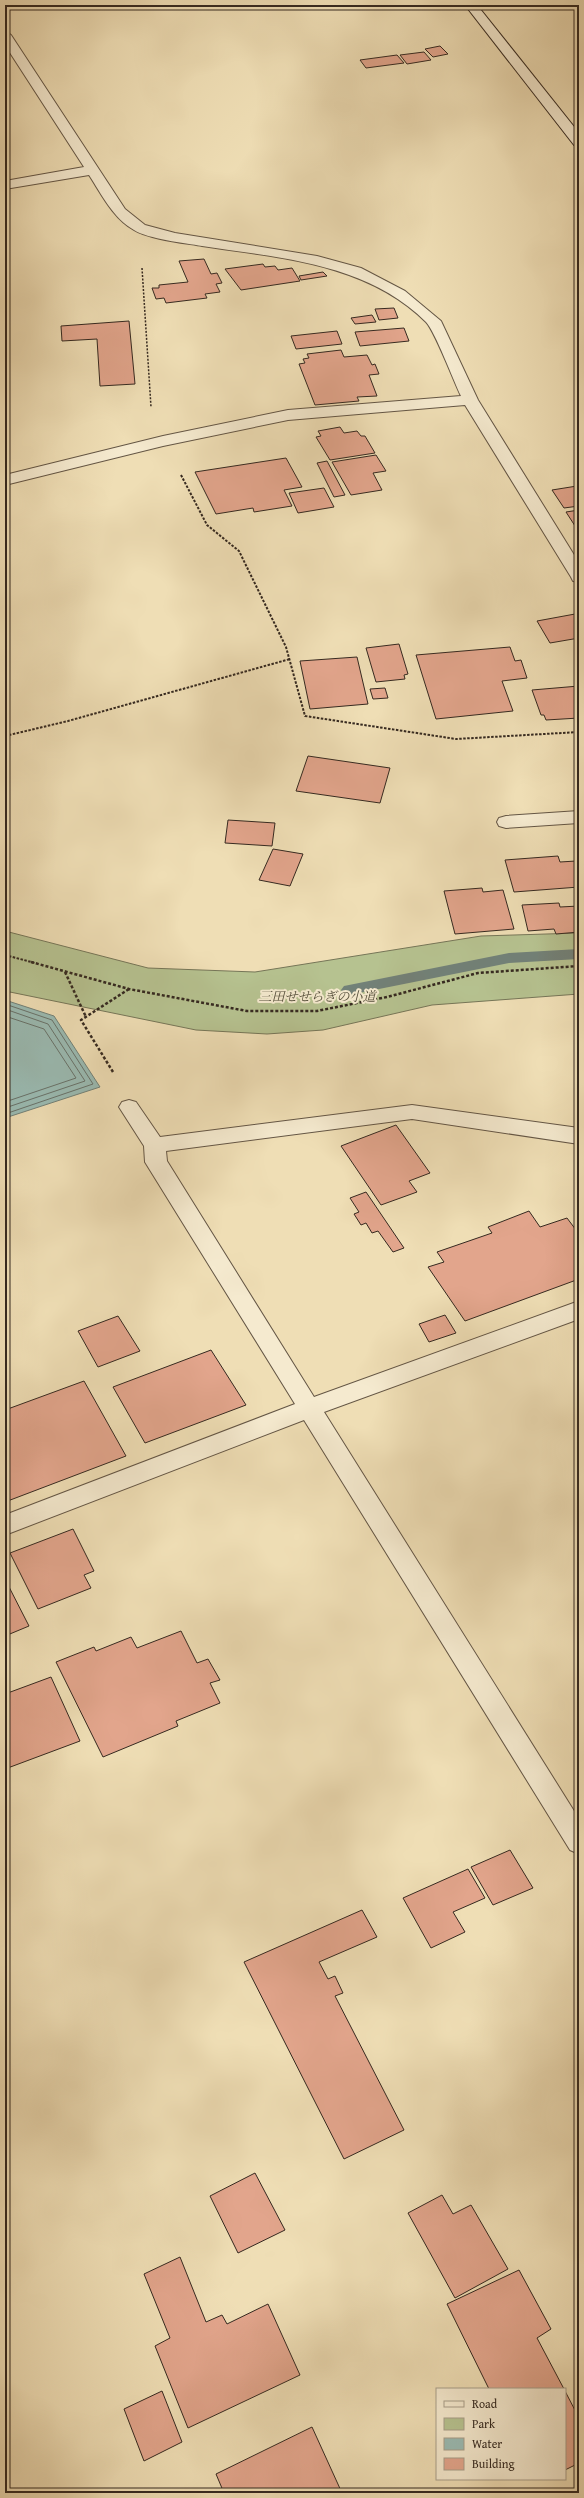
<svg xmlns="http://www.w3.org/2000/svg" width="584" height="2498" font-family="'Gentium Book Plus','Noto Serif JP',serif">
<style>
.green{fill:#b6c290;stroke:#767658}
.water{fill:#9abbb3;stroke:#728178}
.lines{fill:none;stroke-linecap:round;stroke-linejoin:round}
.shore{stroke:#68726a;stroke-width:1}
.stream{fill:#728178;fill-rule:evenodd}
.building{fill:#e2a58c;stroke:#352920}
.street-casing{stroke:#645645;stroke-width:2}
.secondary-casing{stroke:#352920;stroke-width:2}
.path-far2{stroke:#352920;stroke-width:1.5;stroke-dasharray:2 1.5;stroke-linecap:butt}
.path-far1{stroke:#352920;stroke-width:2;stroke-dasharray:2.5 1.5;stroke-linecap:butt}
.path{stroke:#352920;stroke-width:2.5;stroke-dasharray:3 2;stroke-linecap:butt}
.street{fill:#f5eacf;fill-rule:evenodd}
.secondary{fill:#f5eacf;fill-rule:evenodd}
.labels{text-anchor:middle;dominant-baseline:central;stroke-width:4;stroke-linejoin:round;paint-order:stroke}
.park-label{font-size:13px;font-style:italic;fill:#554f3c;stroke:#f5eacf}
</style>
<rect width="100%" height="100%" fill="#efdeb5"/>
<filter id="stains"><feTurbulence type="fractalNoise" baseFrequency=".005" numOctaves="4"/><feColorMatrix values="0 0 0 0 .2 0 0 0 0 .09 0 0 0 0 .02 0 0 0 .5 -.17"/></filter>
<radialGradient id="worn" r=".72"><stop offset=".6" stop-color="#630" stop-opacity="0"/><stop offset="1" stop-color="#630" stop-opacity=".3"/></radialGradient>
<path class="green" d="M5 931 148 968 255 972 481 936 579 933V994L432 1005 323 1030 267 1034 196 1030 5 991Z"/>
<path class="water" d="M5 1000 54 1016 100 1087 5 1118Z"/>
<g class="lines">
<g class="shore">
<path d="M5 1004 52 1020 93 1084 5 1114"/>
<path d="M5 1009 48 1024 85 1081 5 1108"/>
<path d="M5 1016 44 1029 76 1078 5 1102"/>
</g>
<path class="stream" d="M579 949V959L509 963 349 995 344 994 341 990 344 986 509 953Z"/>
</g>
<g class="building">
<path d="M440 46 448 54 433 57 425 49Z"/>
<path d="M424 52 431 60 407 64 400 55Z"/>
<path d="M397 55 404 63 366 68 360 60Z"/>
<path d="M204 259 211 274 217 273 222 283 216 284 220 292 205 294 207 298 166 303 164 298 156 299 152 288H159V285L188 282 179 261Z"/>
<path d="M263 264 265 267 275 266 278 270 292 268 300 281 241 290 225 269Z"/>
<path d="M323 272 327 276 301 280 299 276Z"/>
<path d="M394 308 398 318 379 320 375 309Z"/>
<path d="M372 315 376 322 355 324 351 318Z"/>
<path d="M129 321 135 384 100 386 97 339 62 341 61 326Z"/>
<path d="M404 328 409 341 360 346 355 332Z"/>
<path d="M337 331 342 344 296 349 291 336Z"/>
<path d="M341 350 344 357 367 355 372 365 375 364 379 374 369 375 377 396 357 397 359 401 315 405 299 364 305 363 303 359 309 358 307 354Z"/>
<path d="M340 427 344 433 357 431 361 436H365L375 453 330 460 316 437 321 436 318 431Z"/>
<path d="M376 455 386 471 373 473 382 490 351 495 332 462Z"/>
<path d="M286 458 302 487 284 490 292 506 254 512 253 508 216 514 195 472Z"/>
<path d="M327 461 345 495 334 497 317 463Z"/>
<path d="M577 486 579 506 564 508 552 490Z"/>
<path d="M324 488 334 507 298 513 289 493Z"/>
<path d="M579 510V528L577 529 566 512Z"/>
<path d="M575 614 579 621V638L550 643 537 621Z"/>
<path d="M399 644 408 674 404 675 405 679 376 682 366 648Z"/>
<path d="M510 647 515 661 521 660 527 678 502 681 513 711 436 719 416 655Z"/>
<path d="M357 657 368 704 310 709 300 661Z"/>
<path d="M579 686V718L546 720 544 715H541L532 690Z"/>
<path d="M385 688 388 698 373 699 370 689Z"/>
<path d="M308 756 390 768 380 803 296 791Z"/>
<path d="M228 820 275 823 272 846 225 843Z"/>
<path d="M273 849 303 854 290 886 259 880Z"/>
<path d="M558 856 560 862 576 861 579 873V887L514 892 505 860Z"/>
<path d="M482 888 483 892 503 890 514 929 455 934 444 891Z"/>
<path d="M559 903 560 907 579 906V932L556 934 554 929 528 931 522 905Z"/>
<path d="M396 1125 430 1173 409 1181 417 1192 381 1205 341 1146Z"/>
<path d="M366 1192 404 1248 393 1252 378 1231 372 1233 366 1223 361 1225 354 1214 359 1212 350 1198Z"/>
<path d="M529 1211 540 1227 567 1218 579 1234V1279L465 1321 428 1267 444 1262 437 1252 492 1233 488 1227Z"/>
<path d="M445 1315 456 1333 429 1342 419 1324Z"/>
<path d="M118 1316 140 1351 98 1367 78 1331Z"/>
<path d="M211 1350 246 1405 145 1443 113 1387Z"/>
<path d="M84 1381 126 1456 5 1502V1410Z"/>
<path d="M73 1529 94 1571 84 1575 91 1588 38 1609 10 1553Z"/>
<path d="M7 1583 29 1626 5 1636V1584Z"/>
<path d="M181 1631 197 1663 208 1659 220 1680 210 1683 220 1703 176 1721 178 1726 103 1757 56 1662 94 1647 96 1651 131 1637 137 1648Z"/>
<path d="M51 1677 80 1741 5 1769V1694Z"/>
<path d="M510 1850 533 1888 493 1905 471 1867Z"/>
<path d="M468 1869 485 1898 453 1912 465 1932 431 1948 403 1898Z"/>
<path d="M362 1910 377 1937 319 1962 328 1979 335 1976 343 1993 335 1996 404 2130 344 2159 244 1962Z"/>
<path d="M255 2173 285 2230 238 2253 210 2196Z"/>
<path d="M442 2195 453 2214 471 2205 508 2269 455 2298 408 2213Z"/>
<path d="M180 2257 206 2322 222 2315 227 2324 268 2304 300 2375 188 2428 155 2346 170 2338 144 2274Z"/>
<path d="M519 2270 551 2329 537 2338 564 2389H489L447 2304Z"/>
<path d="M162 2391 182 2442 144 2461 124 2409Z"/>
<path d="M565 2391 579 2418V2463L565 2470Z"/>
<path d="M312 2427 342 2493H224L216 2474Z"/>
</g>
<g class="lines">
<g class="street-casing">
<g id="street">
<path d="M5 31 11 35 125 209 145 225 175 233 317 256 361 268 405 291 441 321 478 400 579 563V582L573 581 571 577 465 405 288 420 163 446 5 485V475L163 436 288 410 461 396C454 382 435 331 426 322 367 263 280 258 202 246 185 243 148 239 134 230 113 218 102 195 89 175L5 189V181L84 167 5 45Z"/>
<path d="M579 811V823L506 828 499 826 497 822 499 818 506 816Z"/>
<path d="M129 1100 136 1102 160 1137 412 1105 579 1128V1144L412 1119 166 1151 167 1161 314 1397 579 1301V1319L324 1412 579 1819V1854L570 1850 304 1420 5 1535V1515L295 1404 145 1162 144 1146 119 1107 122 1102Z"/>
</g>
</g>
<g class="secondary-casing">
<path id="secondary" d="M465 5H477L579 133V146L574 145Z"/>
</g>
<path class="path-far2" d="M142 268 151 407"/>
<g class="path-far1">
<path d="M181 475 207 525 239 551 286 647 305 716 456 739 579 732"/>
<path d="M5 736 68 721 290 659"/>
<path d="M5 955 35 963"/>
</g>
<g class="path">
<path d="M31 962 129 989 247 1011H317L387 997 478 973 579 966"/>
<path d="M65 972 86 1017"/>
<path d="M113 1072 81 1020 129 989"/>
</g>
<use href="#street" class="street"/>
<use href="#secondary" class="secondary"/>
</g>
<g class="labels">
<g class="park-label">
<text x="317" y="996">三田せせらぎの小道</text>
</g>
</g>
<rect width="584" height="2498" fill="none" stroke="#efdeb5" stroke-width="20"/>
<rect x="6" y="6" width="572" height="2486" fill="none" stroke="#352920" stroke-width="2"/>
<rect x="10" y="10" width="564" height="2478" fill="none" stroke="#352920"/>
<rect x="436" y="2388" width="130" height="92" fill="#f5eacf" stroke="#a89d89"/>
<rect x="444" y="2401" width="20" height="6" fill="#f5eacf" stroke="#a89d89"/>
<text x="472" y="2408" font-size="12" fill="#352920">Road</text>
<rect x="444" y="2418" width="20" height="12" fill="#b6c290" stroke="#a89d89"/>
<text x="472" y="2428" font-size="12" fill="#352920">Park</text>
<rect x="444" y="2438" width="20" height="12" fill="#9abbb3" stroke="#a89d89"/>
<text x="472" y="2448" font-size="12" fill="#352920">Water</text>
<rect x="444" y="2458" width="20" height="12" fill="#e2a58c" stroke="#a89d89"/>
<text x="472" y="2468" font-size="12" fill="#352920">Building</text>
<rect width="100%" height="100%" filter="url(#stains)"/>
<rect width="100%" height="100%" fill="url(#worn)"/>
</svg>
